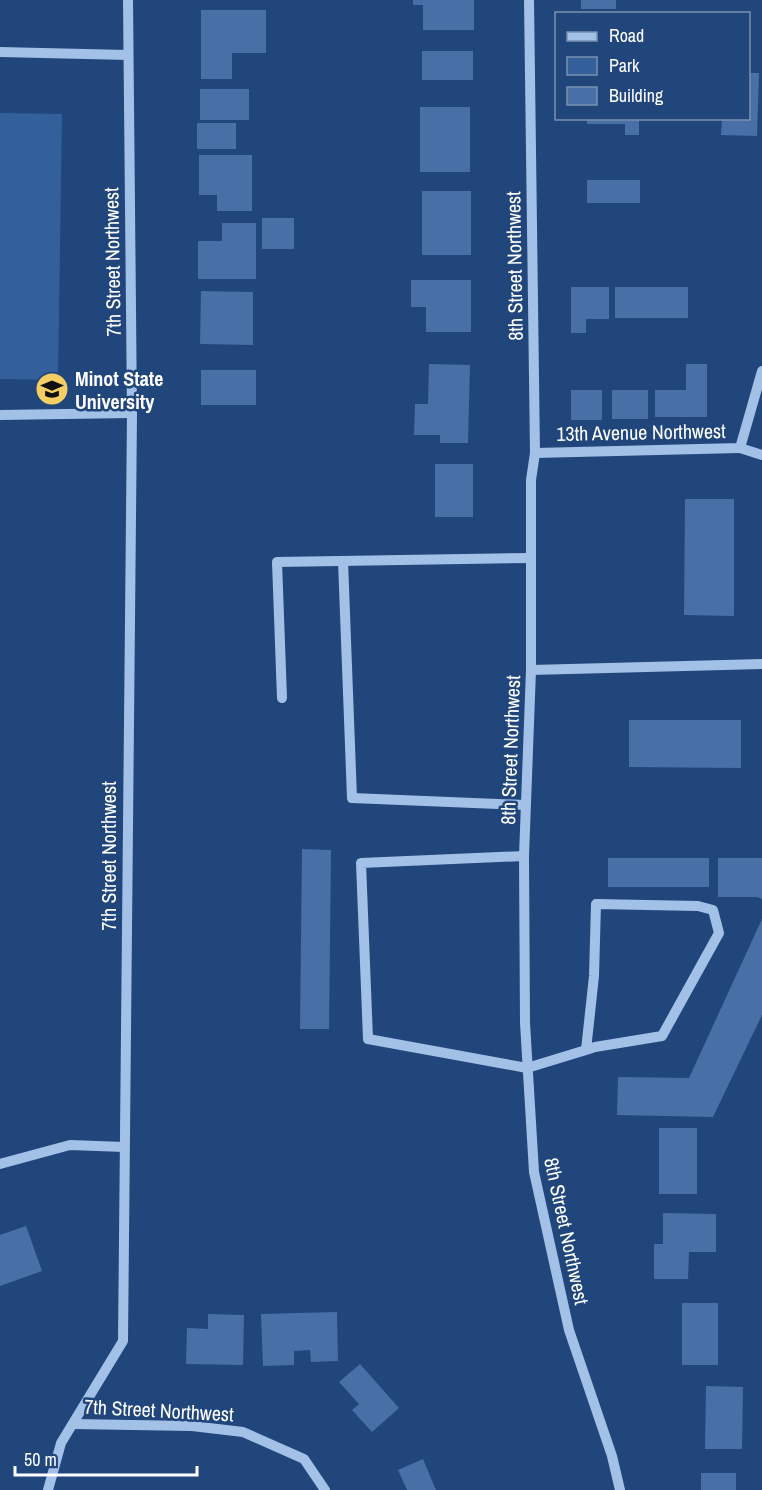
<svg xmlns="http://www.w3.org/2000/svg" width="762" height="1490" font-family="'Archivo Narrow',sans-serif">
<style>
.green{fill:#33609b}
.building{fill:#4870a6}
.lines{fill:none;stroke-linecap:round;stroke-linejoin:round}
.minor{stroke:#a3c0e7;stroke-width:10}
.labels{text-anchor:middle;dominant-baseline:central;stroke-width:5;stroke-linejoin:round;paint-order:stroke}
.street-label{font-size:20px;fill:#fff;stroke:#20467c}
.poi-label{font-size:20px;font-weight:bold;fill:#fff;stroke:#20467c;text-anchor:start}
</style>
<rect width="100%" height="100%" fill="#20467c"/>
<path class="green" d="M0 113 62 114 58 380 0 379Z"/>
<g class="building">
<path d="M413 0H474V30H423V5H413Z"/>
<rect x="581" y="0" width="35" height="9"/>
<path d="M201 10H266V53H232V79H201Z"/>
<rect x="422" y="51" width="51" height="29"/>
<path d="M748 73H759L757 136 721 135 722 118H748Z"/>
<rect x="200" y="89" width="49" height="31"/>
<rect x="420" y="107" width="50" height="65"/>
<path d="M587 118H639V135H625V124H587Z"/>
<rect x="197" y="123" width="39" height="26"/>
<path d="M199 155H252V211H217V195H199Z"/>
<rect x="587" y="180" width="53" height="23"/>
<rect x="422" y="191" width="49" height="64"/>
<rect x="262" y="218" width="32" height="31"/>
<path d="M222 223H256V279H198V241H222Z"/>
<path d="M411 280H471V332H426V307H411Z"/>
<path d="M571 287H609V319H586V333H571Z"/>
<rect x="615" y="287" width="73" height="31"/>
<path d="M201 291 253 292V345L200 344Z"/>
<path d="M429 364 470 365 468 443H440V435H414L415 404H428Z"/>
<path d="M686 364H707V417H655V390H686Z"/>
<rect x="201" y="370" width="55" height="35"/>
<rect x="571" y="390" width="31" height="30"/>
<rect x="612" y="390" width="36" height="29"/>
<rect x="435" y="464" width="38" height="53"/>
<path d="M685 499H734V616L684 615Z"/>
<path d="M629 720H741V768L629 767Z"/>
<path d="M302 849 331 850 329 1029H300Z"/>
<rect x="608" y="858" width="101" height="29"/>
<path d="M718 858H762V899L757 897H718Z"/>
<path d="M762 919V1015L713 1117 617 1115 618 1077 689 1078Z"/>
<rect x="659" y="1128" width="38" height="66"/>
<path d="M663 1213 716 1214V1252H689L688 1279H654V1244H663Z"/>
<path d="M26 1226 42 1271 0 1286V1235Z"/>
<rect x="682" y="1303" width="36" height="62"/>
<path d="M337 1312 338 1361 311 1362 310 1350 294 1351V1365L263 1366 261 1314Z"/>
<path d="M208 1314 244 1315 243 1365 186 1364 187 1328 208 1329Z"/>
<path d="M360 1364 399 1408 372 1432 352 1410 359 1404 339 1382Z"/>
<path d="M706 1386 743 1387 742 1449H705Z"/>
<path d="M423 1459 436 1490H407L398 1470Z"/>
<rect x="701" y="1473" width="35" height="17"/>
</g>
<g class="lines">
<g class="minor">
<path d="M529 0 535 453 531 480V670L524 856 525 1023 534 1172 569 1330 612 1456 620 1490"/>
<path d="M0 52 128 55"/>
<path d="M0 415 132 413"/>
<path d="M740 448 762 455"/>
<path d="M535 453 740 448 762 371"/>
<path d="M343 561 352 798 525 805"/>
<path d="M531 670 762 664"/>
<path d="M282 698 277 562 531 558"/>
<path d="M524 856 361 863 368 1039 527 1068 586 1050 595 1047 662 1036 719 933 713 910 698 906 596 904 594 976 586 1050"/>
<path d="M0 1164 70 1145 124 1147"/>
<path d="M73 1424 192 1426 243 1432 304 1459 325 1490"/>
<path d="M48 1490 61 1443 123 1341 132 413 128 0"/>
</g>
</g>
<defs>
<g id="university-disc" transform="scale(1.725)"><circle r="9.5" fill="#f4cd63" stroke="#20467c"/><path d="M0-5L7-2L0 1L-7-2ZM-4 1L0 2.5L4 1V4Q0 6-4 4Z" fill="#111"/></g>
</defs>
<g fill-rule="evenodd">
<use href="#university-disc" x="52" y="389"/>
</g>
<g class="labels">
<g class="street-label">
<text transform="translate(112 262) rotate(-91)">7th Street Northwest</text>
<text transform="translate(514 266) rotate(-91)">8th Street Northwest</text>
<text transform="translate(641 432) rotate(-1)">13th Avenue Northwest</text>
<text transform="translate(510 750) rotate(-88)">8th Street Northwest</text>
<text transform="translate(108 856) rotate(-90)">7th Street Northwest</text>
<text transform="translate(567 1231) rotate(78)">8th Street Northwest</text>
<text transform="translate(159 1410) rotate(3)">7th Street Northwest</text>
</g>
<g class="poi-label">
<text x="75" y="378">Minot State<tspan x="75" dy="23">University</tspan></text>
</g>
</g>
<rect x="555" y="12" width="195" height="108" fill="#20467c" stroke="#7990b0" stroke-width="1.5"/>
<rect x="567" y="32" width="30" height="9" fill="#a3c0e7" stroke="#7990b0" stroke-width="1.5"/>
<text x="609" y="42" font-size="18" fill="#ffffff">Road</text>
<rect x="567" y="57" width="30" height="18" fill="#33609b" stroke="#7990b0" stroke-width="1.5"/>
<text x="609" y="72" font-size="18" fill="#ffffff">Park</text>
<rect x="567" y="87" width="30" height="18" fill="#4870a6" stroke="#7990b0" stroke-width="1.5"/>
<text x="609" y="102" font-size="18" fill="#ffffff">Building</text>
<path d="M15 1466v9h182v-9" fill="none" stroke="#ffffff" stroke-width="3"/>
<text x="24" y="1466" font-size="18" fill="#ffffff" stroke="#20467c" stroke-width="4.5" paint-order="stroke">50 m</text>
</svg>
